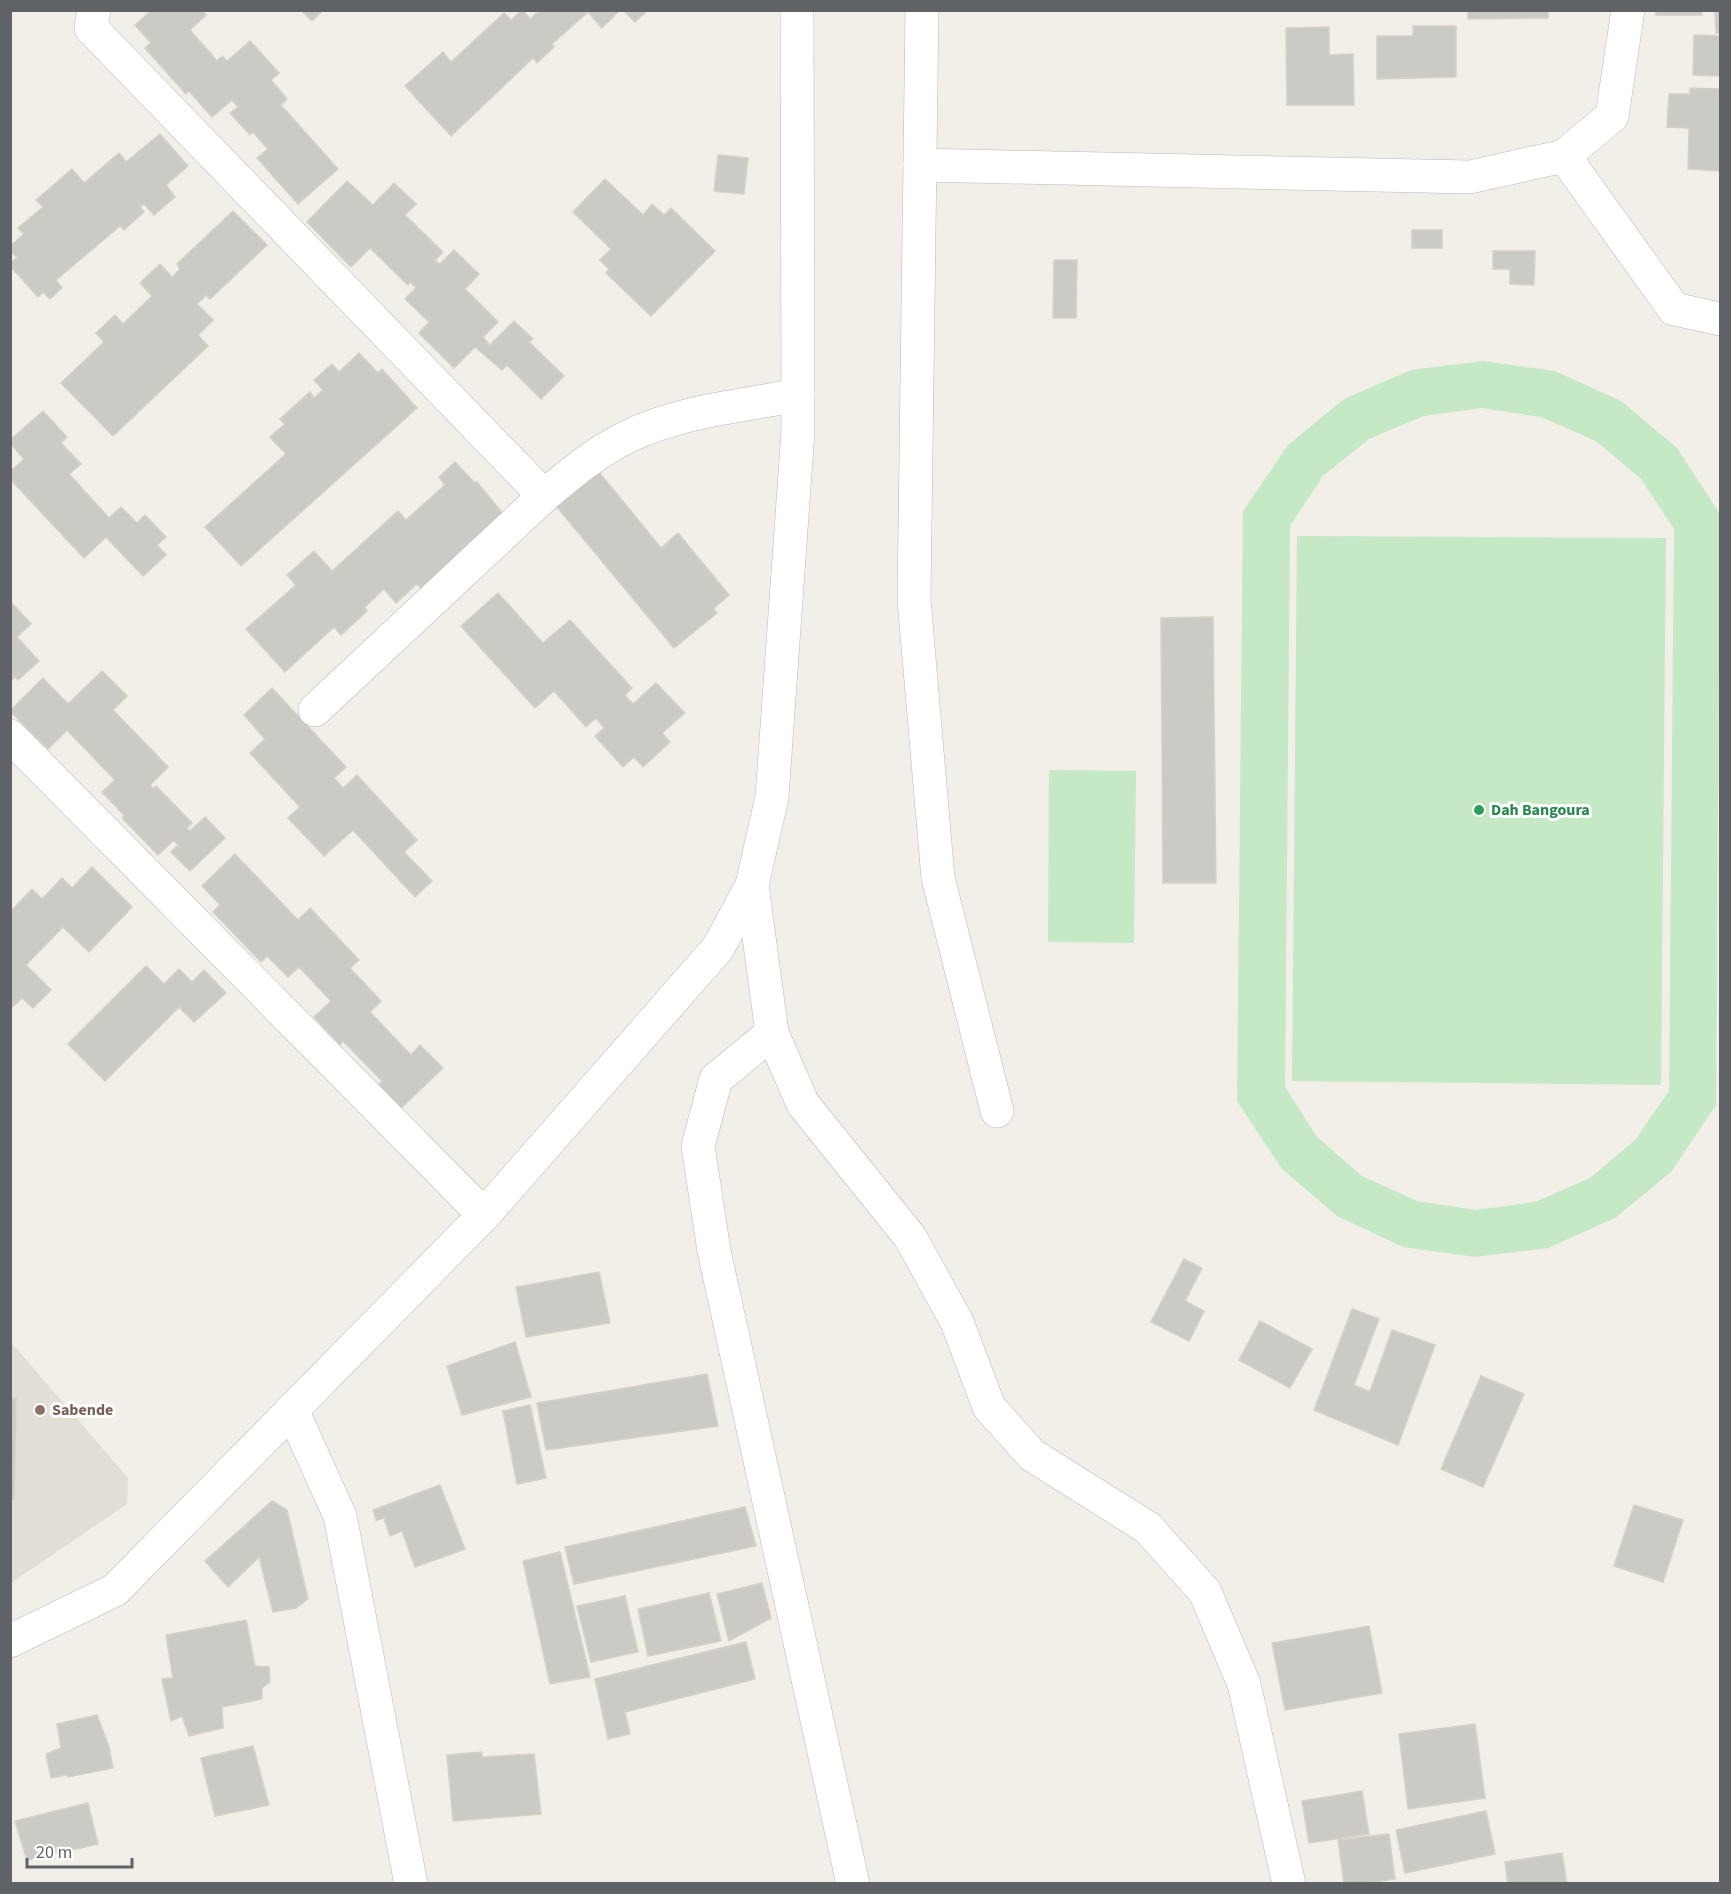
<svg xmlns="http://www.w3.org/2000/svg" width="1731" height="1894" font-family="'Source Sans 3',sans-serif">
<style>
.education{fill:#e1ded6}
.green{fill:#c5e8c5;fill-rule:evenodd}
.building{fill:#cccac5;stroke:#d6d1c6;stroke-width:1.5}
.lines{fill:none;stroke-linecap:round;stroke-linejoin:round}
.minor-casing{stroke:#b5b8bc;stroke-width:34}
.secondary-casing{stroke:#b6babf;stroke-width:34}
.minor{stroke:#fff;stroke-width:33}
.secondary{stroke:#fff;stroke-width:33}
.leisure-dot{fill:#2e9e5b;stroke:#fff;stroke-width:2}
.education-dot{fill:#8d6e63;stroke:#fff;stroke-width:2}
.labels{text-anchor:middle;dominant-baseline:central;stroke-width:6;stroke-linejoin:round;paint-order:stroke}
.leisure-label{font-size:16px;font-weight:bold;fill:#27864d;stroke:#fff;text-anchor:start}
.education-label{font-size:16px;font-weight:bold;fill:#785e54;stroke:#fff;text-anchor:start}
</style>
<rect width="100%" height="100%" fill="#f1efe8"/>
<path class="education" d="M10 1341 128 1478 127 1504 11 1583Z"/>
<g class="green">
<path d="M1483 361 1555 371 1621 401 1677 448 1720 514 1716 1105 1671 1172 1615 1218 1548 1248 1475 1257 1403 1247 1337 1216 1282 1169 1237 1101 1243 511 1288 445 1344 399 1411 370ZM1482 408 1541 417 1596 441 1641 479 1674 529 1669 1091 1635 1140 1590 1178 1535 1202 1476 1210 1417 1201 1362 1176 1317 1137 1285 1087 1290 526 1323 476 1369 439 1424 416Z"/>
<path d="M1297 536 1666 538 1661 1085 1292 1081Z"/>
<path d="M1049 770 1136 771 1134 943 1048 942Z"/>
</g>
<g class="building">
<path d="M152 10H202L206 15 190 30 217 61 222 56 227 61 250 41 279 73 271 80 287 99 281 105 338 169 298 204 257 158 268 149 253 132 250 135 230 113 238 107 232 100 212 117 189 91 186 94 145 48 151 43 135 25Z"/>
<path d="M301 10H323L312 21Z"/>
<path d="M522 10 530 19 540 10H620L602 28 588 12 552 44 554 47 537 63 533 58 451 136 405 86 443 52 451 62 504 13 511 20Z"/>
<path d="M623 10H648L635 22Z"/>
<path d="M1468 10H1548V18L1468 19Z"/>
<rect x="1656" y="10" width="46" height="5"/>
<path d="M1715 10H1720V33H1716Z"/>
<path d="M1413 26H1456V77L1377 79V36H1413Z"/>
<path d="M1329 27V55L1353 54 1354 105H1287L1286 28Z"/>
<path d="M1694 35 1720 36V76L1693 75Z"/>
<path d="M1690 88 1720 89V171L1688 169 1689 128 1667 127 1669 94H1690Z"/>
<path d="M160 134 188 166 166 185 175 197 154 215 144 204 140 207 144 212 124 230 120 226 56 280 62 288 50 299 43 292 38 297 10 266V263L17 258 10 250V246L24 234 18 228 43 207 36 200 72 169 84 183 119 153 126 162Z"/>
<path d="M718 155 748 158 744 194 714 191Z"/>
<path d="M605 179 643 215 652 204 664 215 671 208 715 251 651 316 606 273 609 269 600 260 611 249 573 212Z"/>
<path d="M347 181 373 205 394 183 416 204 405 215 443 252 435 260 440 264 454 250 479 274 465 289 498 322 483 337 490 345 514 321 533 339 529 342 564 376 541 399 507 365 502 370 475 347 454 368 419 333 429 322 405 299 416 288 410 282 408 285 370 248 351 267 307 222Z"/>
<path d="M233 211 267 245 210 299 206 295 197 304 213 320 198 335 208 346 113 436 61 383 104 342 96 333 115 315 123 324 152 296 140 283 160 264 172 277 180 269 177 264Z"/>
<rect x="1412" y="230" width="30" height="18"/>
<path d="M1493 251H1535L1534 285 1510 284V269H1493Z"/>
<path d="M1054 260H1077L1076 318H1053Z"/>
<path d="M359 353 378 373 382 369 417 408 241 566 205 527 286 454 270 437 285 424 280 419 310 392 314 398 323 390 314 380 332 364 339 372Z"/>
<path d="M43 411 67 437 61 443 81 464 69 474 109 518 121 507 137 523 145 515 166 537 157 545 166 555 143 576 106 537 84 558 10 479V472L24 459 10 443V440Z"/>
<path d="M455 462 475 483 477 482 504 515 422 589 417 584 396 603 384 589 365 607 367 611 341 635 334 627 285 672 246 629 296 585 287 575 314 551 332 571 398 511 406 520 445 485 439 477Z"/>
<path d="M599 472 661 548 678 533 729 595 713 609 717 613 674 648 557 507Z"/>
<path d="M498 593 543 643 570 620 632 688 625 695 633 704 656 683 685 713 662 733 670 742 643 767 634 757 623 767 595 736 604 728 596 718 586 727 554 691 535 708 461 626Z"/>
<path d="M10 601 31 624 17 637 39 661 18 680 15 677 10 681Z"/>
<path d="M1213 617 1216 883H1163L1161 618Z"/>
<path d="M102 671 127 696 113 710 168 767 150 785 154 789 156 786 192 823 187 828 190 831 205 817 225 838 190 871 171 852 178 845 174 840 158 855 122 818 124 815 102 792 115 780 67 730 48 749 10 711 43 678 68 704Z"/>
<path d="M272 688 346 767 334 778 343 788 357 775 417 840 404 852 432 881 415 897 353 830 324 856 288 818 300 807 250 753 265 739 244 715Z"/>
<path d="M235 854 298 920 310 908 359 960 350 968 381 1001 370 1012 411 1055 420 1045 443 1068 398 1111 376 1088 382 1081 343 1041 340 1045 314 1017 331 1001 299 967 288 977 267 956 261 962 213 912 220 905 202 886Z"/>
<path d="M92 867 132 907 89 952 63 927 26 965 51 990 33 1008 22 998 10 1009V912L32 889 42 899 62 878 72 888Z"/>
<path d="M146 966 164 984 179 969 192 982 204 970 226 993 194 1022 179 1007 105 1081 68 1044Z"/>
<path d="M1184 1259 1202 1268 1185 1301 1204 1311 1189 1341 1151 1322Z"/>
<path d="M599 1272 610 1323 526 1337 516 1287Z"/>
<path d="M1352 1309 1379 1319 1354 1385 1370 1392 1392 1330 1435 1345 1398 1445 1314 1410Z"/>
<path d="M1260 1321 1312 1349 1290 1388 1239 1360Z"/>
<path d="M515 1342 531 1397 462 1415 447 1366Z"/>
<path d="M707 1374 718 1426 546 1450 537 1403Z"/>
<path d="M1481 1376 1524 1394 1483 1487 1441 1469Z"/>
<path d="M10 1398 16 1399 14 1499H10Z"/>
<path d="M530 1405 546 1478 517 1484 503 1411Z"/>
<path d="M440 1485 465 1549 415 1567 402 1531 390 1536 384 1518 376 1520 373 1510Z"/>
<path d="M272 1501 287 1510 308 1599 296 1608 273 1612 259 1557 228 1587 205 1561Z"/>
<path d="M1634 1505 1683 1520 1663 1582 1614 1566Z"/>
<path d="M745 1507 756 1546 574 1584 565 1547Z"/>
<path d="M560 1552 590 1677 550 1684 523 1561Z"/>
<path d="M762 1583 771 1618 729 1641 717 1594Z"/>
<path d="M709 1593 721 1641 648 1656 638 1609Z"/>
<path d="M625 1596 638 1652 591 1662 577 1606Z"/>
<path d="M246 1620 255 1666 269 1667 270 1682 262 1688V1699L222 1707 223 1728 189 1736 182 1716 171 1721 162 1679 173 1678 166 1635Z"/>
<path d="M1369 1626 1382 1693 1285 1710 1272 1643Z"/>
<path d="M746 1642 755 1679 625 1712 630 1734 608 1739 595 1679Z"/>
<path d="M97 1715 109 1747 113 1768 68 1777 67 1775 51 1778 46 1754 61 1748 57 1724Z"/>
<path d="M1475 1724 1485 1798 1408 1809 1399 1734Z"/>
<path d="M253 1746 269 1805 215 1816 201 1758Z"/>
<path d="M482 1752V1757L534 1754 541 1814 453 1821 447 1755Z"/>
<path d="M1362 1791 1369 1834 1309 1843 1302 1801Z"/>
<path d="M88 1803 98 1844 27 1860 15 1821Z"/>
<path d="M1486 1811 1495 1854 1405 1873 1396 1830Z"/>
<path d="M1389 1834 1395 1879 1364 1884H1344L1338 1840Z"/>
<path d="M1562 1853 1567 1884H1508L1505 1862Z"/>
</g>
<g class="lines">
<g class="minor-casing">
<g id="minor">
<path d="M94 10 91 28 544 496C570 474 596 452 627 437 679 411 742 406 798 395"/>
<path d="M922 10 914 600 938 878 997 1111"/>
<path d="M1564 156 1674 309 1720 319"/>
<path d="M920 165 1470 177 1564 156 1612 116 1628 10"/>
<path d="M315 710 544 496"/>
<path d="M10 736 484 1215"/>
<path d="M752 885 772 1033 803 1104 910 1237 957 1322 989 1407 1032 1455 1148 1528 1205 1592 1244 1684 1289 1884"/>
<path d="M772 1033 716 1079 698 1146 714 1251 853 1884"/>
<path d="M292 1410 340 1516 411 1884"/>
</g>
</g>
<g class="secondary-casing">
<path id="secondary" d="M10 1641 115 1590 484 1215 718 948 752 885 772 797 798 431 797 10"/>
</g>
<use href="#minor" class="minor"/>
<use href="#secondary" class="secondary"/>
</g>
<circle class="leisure-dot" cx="1479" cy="810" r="6"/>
<circle class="education-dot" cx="40" cy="1410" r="6"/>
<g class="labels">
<g class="leisure-label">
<text x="1491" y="810">Dah Bangoura</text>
</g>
<g class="education-label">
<text x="52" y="1410">Sabende</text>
</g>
</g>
<rect width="1731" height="1894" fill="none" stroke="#5f6368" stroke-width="24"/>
<path d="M27 1858v9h105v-9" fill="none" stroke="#5f6368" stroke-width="3"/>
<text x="36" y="1858" font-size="18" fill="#5f6368" stroke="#ffffff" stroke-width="4.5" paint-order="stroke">20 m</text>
</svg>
